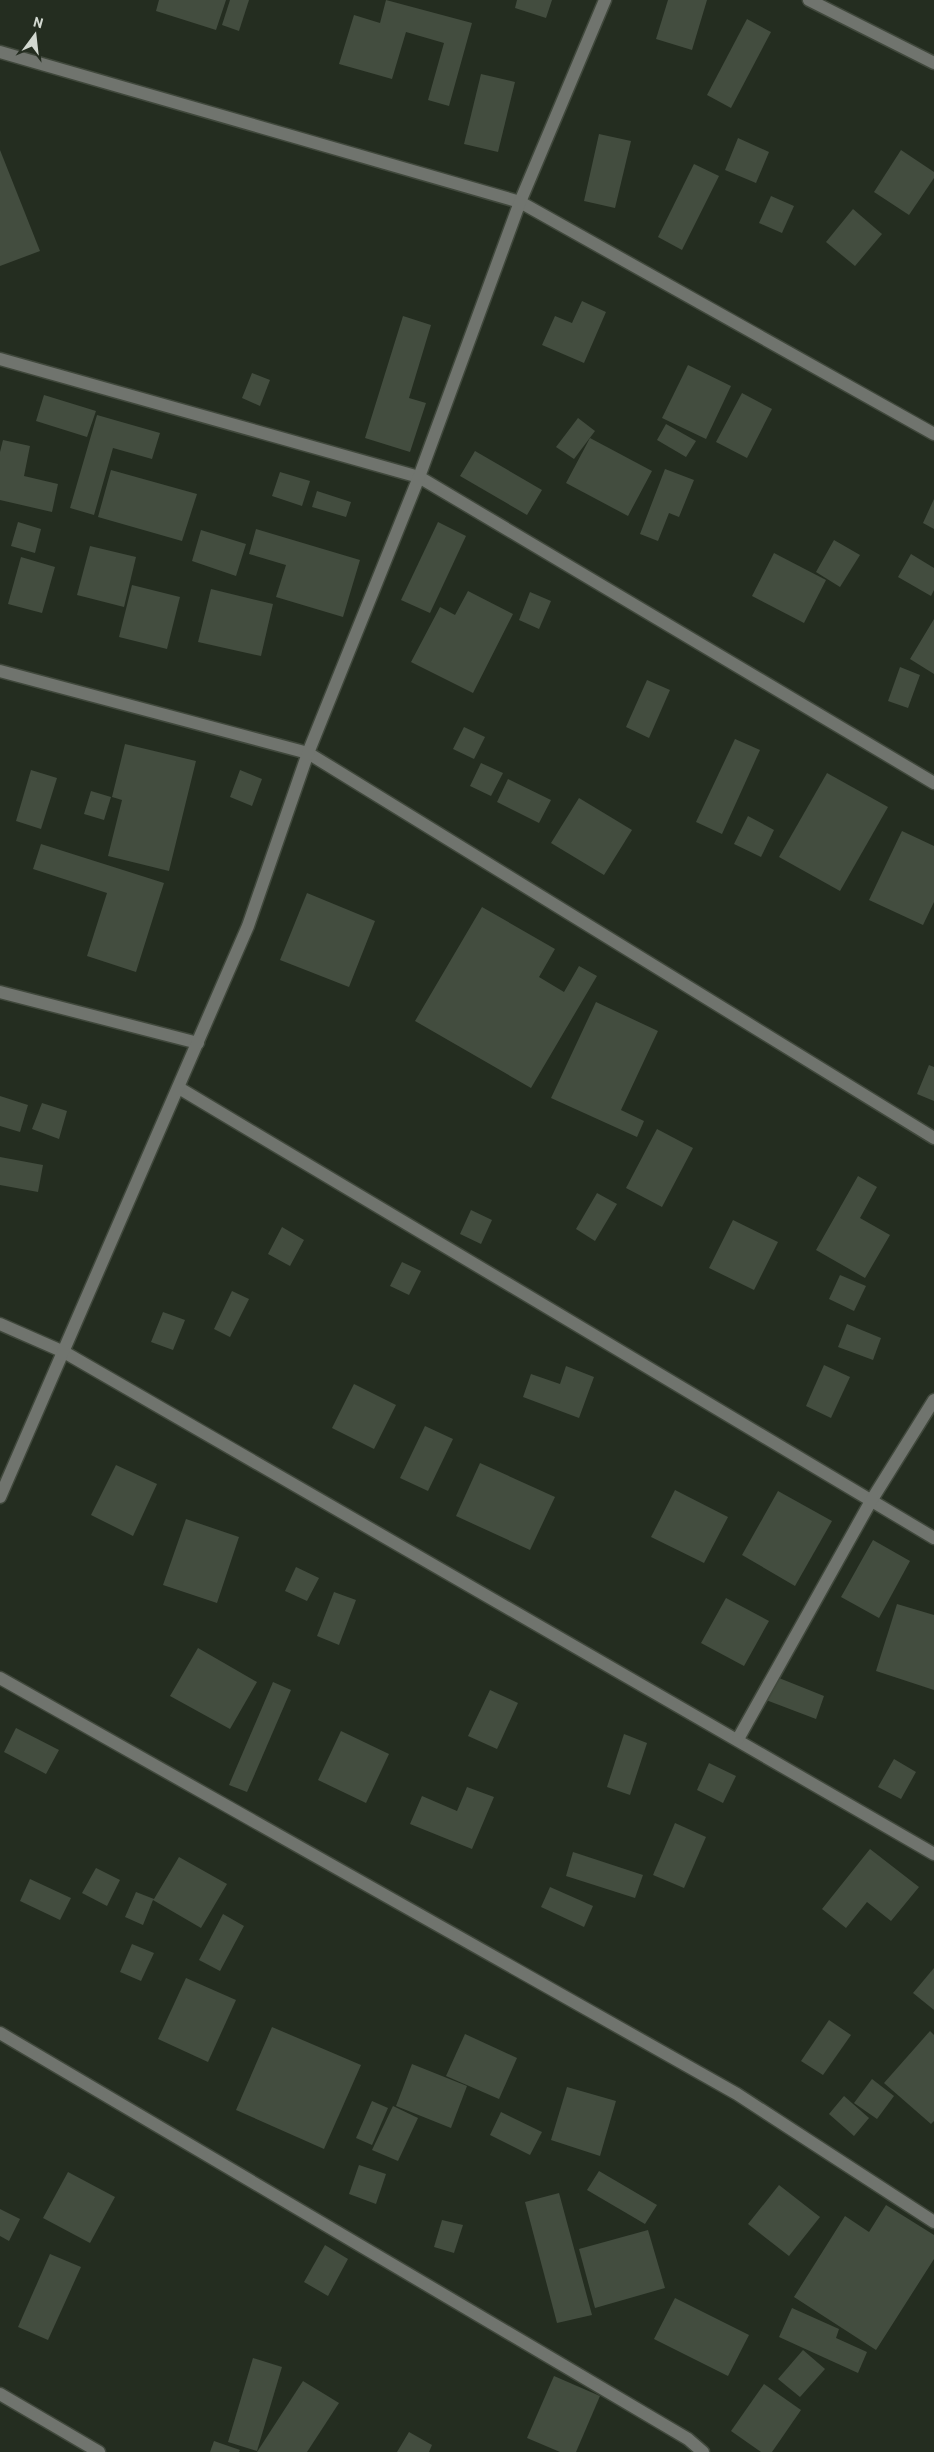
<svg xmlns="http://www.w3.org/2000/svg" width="934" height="2452" font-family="Barlow,sans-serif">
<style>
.building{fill:#434d3f}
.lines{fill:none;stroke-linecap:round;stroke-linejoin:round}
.minor-casing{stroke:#40483c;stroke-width:15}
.minor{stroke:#70746e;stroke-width:12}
</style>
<rect width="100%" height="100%" fill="#242d20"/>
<g class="building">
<path d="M159 0H226L216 30 156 11Z"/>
<path d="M230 0H249L239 31 222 25Z"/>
<path d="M386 0 472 23 449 106 428 100 444 43 406 32 392 79 339 64 354 15 380 23Z"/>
<path d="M517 0H552L546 18 515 8Z"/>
<path d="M668 0H707L692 50 656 39Z"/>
<path d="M747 19 771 32 731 108 707 95Z"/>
<path d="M481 74 515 82 498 152 464 144Z"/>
<path d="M599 134 631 141 615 208 584 201Z"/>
<path d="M738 138 769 152 756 183 725 170Z"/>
<path d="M0 150 40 251 0 266Z"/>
<path d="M901 150 934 172V178L909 215 874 192Z"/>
<path d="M694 164 719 176 682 250 658 237Z"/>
<path d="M771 196 794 206 782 233 759 223Z"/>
<path d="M853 209 882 234 855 266 826 242Z"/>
<path d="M582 301 606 312 584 363 542 345 555 316 572 323Z"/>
<path d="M403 316 431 325 409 398 426 403 410 452 365 438Z"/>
<path d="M688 365 731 386 706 439 662 418Z"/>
<path d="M252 373 270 380 260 406 242 398Z"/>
<path d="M742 393 772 409 747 458 716 442Z"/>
<path d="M44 395 96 411 87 437 36 421Z"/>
<path d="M97 415 160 433 152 459 113 448 94 515 70 508Z"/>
<path d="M578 418 595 431 574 459 556 447Z"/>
<path d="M666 424 696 441 686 457 657 440Z"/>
<path d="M590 438 652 471 628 516 566 483Z"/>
<path d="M3 440 30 446 24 476 58 484 52 512 0 500V452Z"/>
<path d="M475 451 542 490 527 515 460 476Z"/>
<path d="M665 469 694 480 679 517 669 513 658 541 640 534Z"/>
<path d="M111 470 197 494 182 541 98 517Z"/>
<path d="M280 472 310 481 302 506 272 496Z"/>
<path d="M317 491 351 502 346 517 312 507Z"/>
<path d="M934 499V529L923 523Z"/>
<path d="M18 522 41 529 35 553 11 546Z"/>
<path d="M438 522 466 536 430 613 401 600Z"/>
<path d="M256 529 360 560 343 617 276 597 286 565 249 554Z"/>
<path d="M201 530 246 544 236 576 192 561Z"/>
<path d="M834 540 860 555 840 587 816 572Z"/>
<path d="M90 546 136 557 124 607 77 595Z"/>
<path d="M774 553 826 580 804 623 752 596Z"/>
<path d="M911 554 934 568V590L931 596 898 577Z"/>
<path d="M21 557 55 567 42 613 8 604Z"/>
<path d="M132 585 180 597 167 649 119 637Z"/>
<path d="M211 589 273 604 261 656 198 642Z"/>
<path d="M468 591 513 614 473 693 411 662 440 607 455 615Z"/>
<path d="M530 592 551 601 539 629 519 620Z"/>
<path d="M934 619V674L910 659Z"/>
<path d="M900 667 920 675 908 708 888 701Z"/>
<path d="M647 680 670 690 649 738 626 727Z"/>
<path d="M464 727 485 737 474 759 453 749Z"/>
<path d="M735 739 760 750 722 834 696 822Z"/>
<path d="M125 744 196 761 169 871 108 856 122 800 112 797Z"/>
<path d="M481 763 503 773 491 796 470 786Z"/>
<path d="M31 770 57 778 41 829 16 821Z"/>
<path d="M240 770 262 779 252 806 230 797Z"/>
<path d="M827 773 888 807 840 891 779 857Z"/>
<path d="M508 779 551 800 539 823 497 802Z"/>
<path d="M91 791 111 797 104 820 84 814Z"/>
<path d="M579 798 632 830 604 875 551 843Z"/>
<path d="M748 816 774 830 761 857 734 844Z"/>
<path d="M902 831 934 846V902L923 925 869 900Z"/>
<path d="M41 844 164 883 136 972 87 956 107 893 33 869Z"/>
<path d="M307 893 375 921 349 987 280 960Z"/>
<path d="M482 907 555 949 539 977 564 992 579 966 597 976 531 1088 415 1021Z"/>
<path d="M596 1002 658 1031 621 1110 644 1121 637 1137 551 1098Z"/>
<path d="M929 1065 934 1067V1101L917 1094Z"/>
<path d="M0 1096 28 1105 20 1132 0 1126Z"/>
<path d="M42 1103 67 1111 59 1139 32 1129Z"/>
<path d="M657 1129 693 1148 662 1207 626 1188Z"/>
<path d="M0 1157 43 1165 38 1192 0 1185Z"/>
<path d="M858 1176 877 1187 860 1218 890 1235 865 1278 816 1250Z"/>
<path d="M597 1193 617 1204 595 1241 576 1229Z"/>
<path d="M471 1210 492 1220 481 1244 460 1234Z"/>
<path d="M733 1220 778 1242 754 1290 709 1268Z"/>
<path d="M282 1227 304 1240 290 1266 268 1254Z"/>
<path d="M402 1262 421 1271 409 1295 390 1286Z"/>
<path d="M840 1275 866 1286 854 1311 829 1299Z"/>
<path d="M232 1291 249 1299 230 1337 214 1329Z"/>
<path d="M163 1312 185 1320 173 1350 151 1342Z"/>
<path d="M847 1324 881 1338 873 1360 838 1347Z"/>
<path d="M824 1365 850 1377 831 1418 806 1406Z"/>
<path d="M566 1366 594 1377 579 1418 523 1397 531 1374 560 1384Z"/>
<path d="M354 1384 396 1405 374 1449 332 1428Z"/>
<path d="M425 1426 453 1439 428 1491 400 1478Z"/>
<path d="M480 1463 555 1497 530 1550 456 1516Z"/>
<path d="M116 1465 157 1484 133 1536 91 1515Z"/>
<path d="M675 1490 728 1517 704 1563 651 1537Z"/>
<path d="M778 1491 832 1521 795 1586 742 1555Z"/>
<path d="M186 1519 239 1537 217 1603 163 1585Z"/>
<path d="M873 1540 910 1561 879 1618 841 1597Z"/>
<path d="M296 1567 319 1578 307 1601 285 1591Z"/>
<path d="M334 1592 356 1600 339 1645 317 1636Z"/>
<path d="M726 1598 769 1621 744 1666 701 1643Z"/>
<path d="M897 1604 934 1615V1690L876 1671Z"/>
<path d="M198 1648 257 1682 230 1729 170 1696Z"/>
<path d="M774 1676 824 1696 816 1719 766 1700Z"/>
<path d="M273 1682 291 1690 247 1792 229 1785Z"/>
<path d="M490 1690 518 1703 497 1749 468 1736Z"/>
<path d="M16 1728 59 1750 46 1774 4 1752Z"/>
<path d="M341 1731 389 1754 366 1803 318 1780Z"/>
<path d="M624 1734 647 1743 630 1795 607 1787Z"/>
<path d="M894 1759 916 1772 901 1799 878 1787Z"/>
<path d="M709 1763 736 1776 723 1803 697 1790Z"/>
<path d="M467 1787 494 1797 472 1849 410 1824 422 1796 457 1811Z"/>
<path d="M675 1823 706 1837 684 1888 653 1875Z"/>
<path d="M870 1849 919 1887 891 1921 867 1902 846 1928 822 1909Z"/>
<path d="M573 1852 643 1875 635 1898 566 1876Z"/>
<path d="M179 1857 227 1884 201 1928 153 1900 143 1925 125 1917 136 1892 154 1899Z"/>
<path d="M96 1868 120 1880 107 1906 82 1893Z"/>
<path d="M30 1879 71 1898 60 1920 20 1901Z"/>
<path d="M550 1887 593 1906 584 1927 541 1907Z"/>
<path d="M223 1914 244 1926 220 1971 199 1960Z"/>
<path d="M132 1944 154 1953 141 1981 120 1972Z"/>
<path d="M934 1968V2010L913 1993Z"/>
<path d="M186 1978 236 2000 208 2062 158 2039Z"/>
<path d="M829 2020 851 2035 823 2075 801 2061Z"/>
<path d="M272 2027 361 2065 324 2149 236 2110Z"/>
<path d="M930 2031 934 2035V2121L931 2124 884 2083Z"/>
<path d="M465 2034 517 2058 499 2099 446 2076Z"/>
<path d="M412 2064 467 2086 451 2128 396 2106Z"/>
<path d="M872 2079 894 2096 877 2119 854 2103Z"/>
<path d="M567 2087 616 2101 600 2156 551 2140Z"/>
<path d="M844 2096 869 2118 854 2136 829 2114Z"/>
<path d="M372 2101 388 2108 372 2145 356 2138Z"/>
<path d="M393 2106 418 2118 398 2161 372 2150Z"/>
<path d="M501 2112 542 2132 530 2155 490 2135Z"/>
<path d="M359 2165 386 2174 376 2204 349 2194Z"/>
<path d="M599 2171 657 2205 645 2224 587 2190Z"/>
<path d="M68 2172 115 2197 90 2243 43 2218Z"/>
<path d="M779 2185 820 2217 789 2256 748 2224Z"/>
<path d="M559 2193 592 2315 557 2323 525 2202Z"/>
<path d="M886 2205 934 2235V2259L876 2350 794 2297 845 2216 869 2232Z"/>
<path d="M0 2209 20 2219 9 2241 0 2236Z"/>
<path d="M442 2220 463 2225 454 2253 434 2247Z"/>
<path d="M648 2230 665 2288 595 2308 579 2249Z"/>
<path d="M325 2245 348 2259 328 2296 304 2282Z"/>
<path d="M50 2254 81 2267 48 2340 18 2327Z"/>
<path d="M675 2298 749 2335 728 2376 654 2339Z"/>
<path d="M792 2308 839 2329 836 2338 867 2352 858 2373 779 2337Z"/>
<path d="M803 2350 825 2369 800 2397 778 2379Z"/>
<path d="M253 2358 282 2367 257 2451 228 2442Z"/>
<path d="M554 2376 600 2396 576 2452H560L527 2438Z"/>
<path d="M303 2381 339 2403 307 2452H257Z"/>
<path d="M764 2384 801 2410 772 2452H761L731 2431Z"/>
<path d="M409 2432 432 2445 429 2452H397Z"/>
<path d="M214 2441 240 2450 239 2452H210Z"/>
</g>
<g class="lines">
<g class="minor-casing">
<g id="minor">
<path d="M809 0 934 63"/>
<path d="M0 52 520 202 934 434"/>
<path d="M0 359 419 477 934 783"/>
<path d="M0 671 308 753 934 1138"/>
<path d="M0 992 198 1043"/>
<path d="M179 1088 934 1538"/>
<path d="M0 1324 64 1352 934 1854"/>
<path d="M0 1497 248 926 308 753 419 477 520 202 605 0"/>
<path d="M0 1678 737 2094 934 2222"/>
<path d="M738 1739 871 1501 934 1400"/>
<path d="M0 2033 688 2439 703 2452"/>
<path d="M0 2394 99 2452"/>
</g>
</g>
<use href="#minor" class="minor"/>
</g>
<g transform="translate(35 35) rotate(15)" stroke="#242d20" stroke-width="4" paint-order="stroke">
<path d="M0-4L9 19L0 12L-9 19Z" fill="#d2d8d0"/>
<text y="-8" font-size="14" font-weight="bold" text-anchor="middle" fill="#d2d8d0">N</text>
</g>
</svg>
